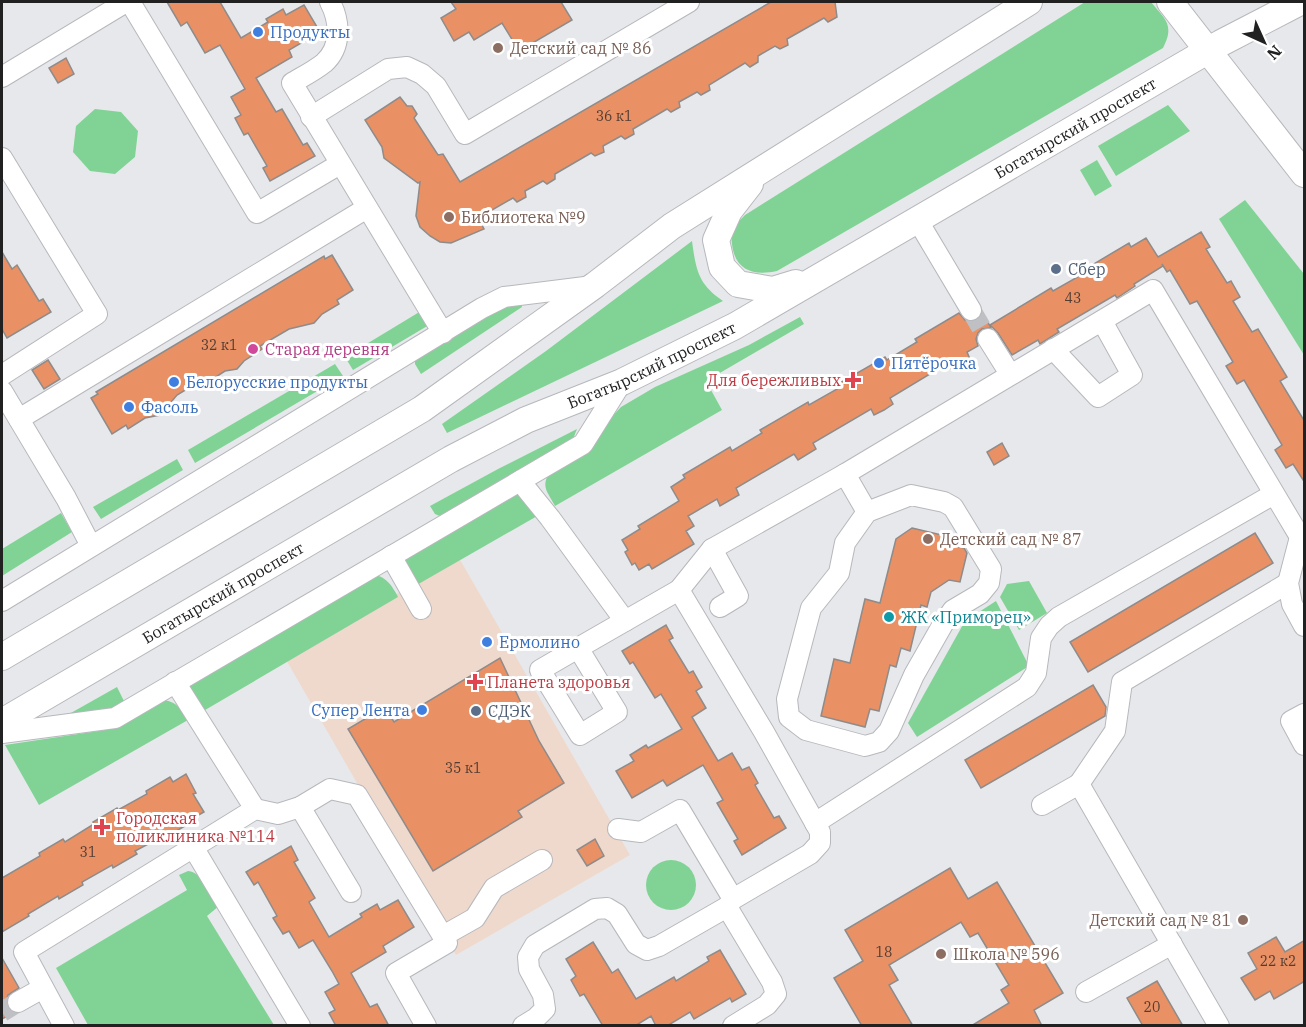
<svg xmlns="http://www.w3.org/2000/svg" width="1306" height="1027" font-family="'IBM Plex Serif',serif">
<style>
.commercial{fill:#efd9cd}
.green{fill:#80d395}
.building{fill:#e99165;stroke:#8e8b8a;stroke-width:1.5}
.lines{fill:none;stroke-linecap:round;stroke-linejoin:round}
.minor-tunnel{stroke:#bfc0c3;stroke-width:20;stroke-dasharray:20 10;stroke-linecap:butt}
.minor-casing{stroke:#b7b8bc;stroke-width:22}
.major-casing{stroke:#b7b8bc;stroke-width:28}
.minor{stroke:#fff;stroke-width:20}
.major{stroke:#fff;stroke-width:26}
.shop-dot{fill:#3f7fe0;stroke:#fff;stroke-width:2}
.education-dot{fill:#8d6e63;stroke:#fff;stroke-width:2}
.service-dot{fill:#5c6f8a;stroke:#fff;stroke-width:2}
.hotel-dot{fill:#d1479c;stroke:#fff;stroke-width:2}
.health-dot{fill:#e0444e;stroke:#fff;stroke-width:2}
.culture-dot{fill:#0f9aa8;stroke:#fff;stroke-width:2}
.labels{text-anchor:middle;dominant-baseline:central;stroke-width:6;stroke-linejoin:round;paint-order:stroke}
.number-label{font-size:14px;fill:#533d33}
.shop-label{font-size:16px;fill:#366cbe;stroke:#fff;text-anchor:start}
.education-label{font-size:16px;fill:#785e54;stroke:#fff;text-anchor:start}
.street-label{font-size:16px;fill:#212122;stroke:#fff}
.service-label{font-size:16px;fill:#4e5e75;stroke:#fff;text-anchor:start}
.hotel-label{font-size:16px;fill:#b23c85;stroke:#fff;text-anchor:start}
.health-label{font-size:16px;fill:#be3a42;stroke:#fff;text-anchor:start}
.culture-label{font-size:16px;fill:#0d838f;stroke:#fff;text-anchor:start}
</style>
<rect width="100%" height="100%" fill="#e7e8eb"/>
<path class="commercial" d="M459 558 630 855 456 955 285 658Z"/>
<g class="green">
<path d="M1085 2H1151C1165 19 1175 25 1163 48L777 271C754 276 735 271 732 244 731 238 732 230 735 225 738 222 742 218 745 215Z"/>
<path d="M1168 105 1190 131 1116 176 1098 146Z"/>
<path d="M95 109 121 112 138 131 135 157 115 174 90 171 73 152 76 126Z"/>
<path d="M1097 160 1112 186 1095 196 1080 170Z"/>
<path d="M1245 200 1304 274V355L1219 219Z"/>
<path d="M692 241C696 270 698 284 723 301L447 433 442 424 546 351Z"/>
<path d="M521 303 522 307 421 374 415 364V357L501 308Z"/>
<path d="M421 311 429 325 353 370 345 357Z"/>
<path d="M800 317 804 324 706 381 722 410 555 506C548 492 540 487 550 472L607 422 621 407 655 387 749 345Z"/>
<path d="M335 364 343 376 195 463 188 450Z"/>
<path d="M577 429 573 439 442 517 435 514 430 506 498 469Z"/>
<path d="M177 459 183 470 101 519 93 507Z"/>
<path d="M511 494H521L539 515 415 586 405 561 409 553Z"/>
<path d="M61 513 72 532 2 576V549Z"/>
<path d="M370 574C386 576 391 584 398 597L200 713 189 688 192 680Z"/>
<path d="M1029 581 1047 613 1019 630 1000 597 1007 584Z"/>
<path d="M996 601 1029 666 917 737 908 723 965 621Z"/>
<path d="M117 687 125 703 115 709 62 718Z"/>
<path d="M164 700C177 702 181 709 188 720L39 805 5 745 105 730 116 726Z"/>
<circle cx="671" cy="885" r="25"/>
<path d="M188 871C204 873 211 894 219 906L207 916 274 1025H88L56 968 187 890 179 875Z"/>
</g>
<g class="building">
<path d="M167 2H220L241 38 268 22 266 19 283 9 286 15 304 5 320 32 289 50 292 57 256 78 276 112 282 109 303 145 307 143 315 156 270 181 263 168 267 166 248 133 244 135 235 118 241 115 231 97 245 89 220 45 205 53 187 22 181 26Z"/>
<path d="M451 2H561L572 20 519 51 502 23 474 40 469 32 454 41 441 18 456 9Z"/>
<path d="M771 2H835L837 17 828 22 824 18 787 39 788 45 780 49 775 46 758 56V62L750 67 745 63 709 85 710 90 701 95 697 92 679 102 680 107 671 112 667 109 633 129 634 134 625 139 621 136 603 146 604 152 595 156 591 153 555 174V179L547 184 543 181 525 191 526 197 517 202 513 198 478 218 484 229 451 243 440 242 430 236 420 227 416 216 420 182 418 183 384 158 382 147 365 120 400 97 407 106H412L417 114 414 118 438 155 443 154 460 182Z"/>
<path d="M66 58 74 74 58 83 49 68Z"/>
<path d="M1201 232 1210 247 1206 249 1227 283 1231 281 1240 297 1233 301 1252 332 1258 329 1287 377 1280 381 1305 422V483L1293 464 1286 468 1275 450 1282 445 1244 380 1237 384 1226 366 1233 362 1197 301 1190 304 1170 270 1167 272 1162 264 1163 266 1134 284 1135 286 1117 298 1115 295 1057 329 1059 332 1040 344 1038 340 1012 355 998 333 990 325 1051 288 1053 291 1083 274 1082 271 1129 243 1131 247 1146 238 1158 257Z"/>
<path d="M2 252 12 269 17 265 39 301 43 299 51 312 7 338 2 329Z"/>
<path d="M332 255 353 290 337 300 339 304 322 314 314 323 289 329 260 346 262 349 244 361 237 369 225 371 208 382 205 378 177 395 160 415 145 418 128 429 126 425 112 434 91 398 98 394 96 392 324 256 325 259Z"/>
<path d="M982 312 991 328 982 329 978 333 976 339 978 346 967 352 970 359 952 370 948 363 890 398 893 404 884 410 874 415 871 409 813 443 816 449 798 460 794 454 736 488 739 495 720 506 717 499 688 516 694 526 686 531 694 544 652 569 649 564 639 570 635 563 632 565 625 552 628 550 622 540 640 529 638 526 679 501 671 487 685 478 683 475 730 447 732 451 762 433 760 430 808 402 809 405 839 388 838 384 885 357 887 360 917 342 915 339 959 313 965 320 972 322 978 320Z"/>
<path d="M48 360 60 379 44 389 32 370Z"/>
<path d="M1002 443 1009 456 994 465 987 452Z"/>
<path d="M912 528 946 536 944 544 964 548 967 553 960 582 949 580 931 592 927 607 921 605 910 651 901 648 896 667 890 665 879 711 870 709 865 727 821 716 834 659 850 663 865 599 880 603 896 539Z"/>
<path d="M1255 533 1273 563 1088 672 1070 642Z"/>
<path d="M666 625 673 638 669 640 689 673 693 671 702 687 696 691 706 708 692 717 718 761 732 753 742 770 749 767 758 783 755 785 774 818 779 816 786 828 742 855 734 841 738 839 717 803 723 800 703 765 667 786 663 780 632 798 616 771 634 761 630 755 646 745 648 748 682 729 661 694 655 698 633 662 630 664 622 651Z"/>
<path d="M500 658 539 741 564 783 518 811 522 817 433 871 348 729 385 707 394 722Z"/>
<path d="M1093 685 1106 707 1105 716 981 788 965 760Z"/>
<path d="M186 774 196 793 193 794 204 812 188 821 190 823 166 837 165 835 135 851 137 854 113 868 112 865 82 882 83 885 59 899 58 896 28 914 29 916 2 932V878L40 856 39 853 63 839 65 842 94 824 93 822 117 808 118 810 147 794 146 791 170 777 173 782Z"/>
<path d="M595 839 604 856 587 866 577 850Z"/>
<path d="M291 846 298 860 294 862 315 898 309 902 329 937 362 917 360 914 377 904 380 910 398 900 414 927 383 946 386 952 351 973 370 1007 377 1004 389 1026H336L329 1013 335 1010 325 992 339 984 332 971 313 940 299 948 289 931 283 934 273 918 277 916 258 882 254 885 246 872Z"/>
<path d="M950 868 968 899 997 882 1063 993 1034 1010 1042 1026H971L1009 1003 1001 990 1009 985 978 933 970 937 961 922 889 965 898 980 889 985 913 1026H862L834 978 863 961 845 930Z"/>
<path d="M1276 937 1285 952 1305 940V981L1274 999 1270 991 1255 1000 1241 978 1257 969 1248 953Z"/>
<path d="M593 942 612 973 618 969 636 999 674 977 676 981 709 961 707 957 720 950 746 994 732 1002 730 998 694 1019 690 1012 667 1026H656L651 1016 635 1026H603L584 994 580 996 571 980 576 976 566 959Z"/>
<path d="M2 958 19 988 8 995 6 1001 8 1008 13 1013 2 1019Z"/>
<path d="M1157 981 1183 1026H1143L1127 998Z"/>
</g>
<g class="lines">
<g class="minor-tunnel">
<path d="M971 310 988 339"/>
<path d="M2 1012 18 1002"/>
</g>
<g class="minor-casing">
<g id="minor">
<path d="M130 2 257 213 340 164"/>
<path d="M330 2C340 21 342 47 324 63 314 71 302 77 292 83L443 333"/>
<path d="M2 77 126 2"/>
<path d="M311 117 388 69 407 67 422 74 436 86 465 134 689 2"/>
<path d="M2 158 97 314 2 375"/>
<path d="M918 221 971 310"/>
<path d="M988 339 1010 374"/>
<path d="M1053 349 1098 397 1132 375 1102 321"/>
<path d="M2 391 66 498 91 546"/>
<path d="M19 419 367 208"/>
<path d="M845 474 867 512 845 543 839 573 811 608 787 699 789 717 806 730 865 746 879 742 889 731 914 675 943 624 953 610 980 594 989 583 991 569 953 507 944 502 911 495 867 512"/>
<path d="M520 481 550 518 625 621 679 590 712 549 845 474 1153 290 1300 537"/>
<path d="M1304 535 1300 537 1288 583 1292 604 1304 626"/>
<path d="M712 549 738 596 720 607"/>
<path d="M391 556 421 609"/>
<path d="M2 601 482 308 504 297 593 286"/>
<path d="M578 648 540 670 580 735 617 712 578 648 625 621"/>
<path d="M175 682 255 809"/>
<path d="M1304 714 1291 721 1304 745"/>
<path d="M2 733 115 718 583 444 622 382"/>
<path d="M1079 784 1115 731 1122 682 1288 583"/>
<path d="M1042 805 1079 784 1219 1026"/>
<path d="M300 807 351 892"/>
<path d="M815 823 1027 687 1036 673 1041 638 1049 626 1059 617 1274 494"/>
<path d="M618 829 641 832 680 810 733 899"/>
<path d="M193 847 300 1026"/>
<path d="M727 907 772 982 776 994 767 1005 733 1026"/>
<path d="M443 936 475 918 494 888 542 860"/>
<path d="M1086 992 1172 944"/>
<path d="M18 1002 43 988"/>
<path d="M64 1026 24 952 255 809 278 814 300 807 330 789 357 795 447 943 396 973 426 1026"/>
<path d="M523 1026 536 1018 545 1009 543 995 529 969 528 957 535 945 595 909 607 908 617 914 636 944 647 950 659 946 727 907 733 899 810 854 820 843V832L815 823 764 732 679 590"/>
</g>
</g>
<g class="major-casing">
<g id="major">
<path d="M1170 2 1304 174"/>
<path d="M750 184 729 211 716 240 722 267 738 284 773 290 796 283"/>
<path d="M2 657 422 409 595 285 672 226 1029 2"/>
<path id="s1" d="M2 722 451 459 526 420 622 382 735 326 1221 43 1300 2"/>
</g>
</g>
<use href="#minor" class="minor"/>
<use href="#major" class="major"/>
</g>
<g class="shop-dot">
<circle cx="258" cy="32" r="6"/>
<circle cx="879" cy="363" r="6"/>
<circle cx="174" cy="382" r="6"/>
<circle cx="129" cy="407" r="6"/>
<circle cx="487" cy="642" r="6"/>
<circle cx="422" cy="710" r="6"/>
</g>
<g class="education-dot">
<circle cx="498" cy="48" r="6"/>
<circle cx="449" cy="217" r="6"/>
<circle cx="928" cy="539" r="6"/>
<circle cx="1243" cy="920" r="6"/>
<circle cx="941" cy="954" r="6"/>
</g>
<g class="service-dot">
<circle cx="1056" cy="269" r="6"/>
<circle cx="476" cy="711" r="6"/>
</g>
<circle class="hotel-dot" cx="253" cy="349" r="6"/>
<g class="health-dot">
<path d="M850 371h6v6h6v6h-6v6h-6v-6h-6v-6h6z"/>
<path d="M472 673h6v6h6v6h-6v6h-6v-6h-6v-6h6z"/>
<path d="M99 818h6v6h6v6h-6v6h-6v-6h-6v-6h6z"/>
</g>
<circle class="culture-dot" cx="889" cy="617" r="6"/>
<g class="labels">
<g class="number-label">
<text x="614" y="116">36 к1</text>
<text x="1073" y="298">43</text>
<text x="219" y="345">32 к1</text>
<text x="463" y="768">35 к1</text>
<text x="88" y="852">31</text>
<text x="884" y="952">18</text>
<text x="1278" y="961">22 к2</text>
<text x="1152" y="1007">20</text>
</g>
<g class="shop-label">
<text x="270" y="32">Продукты</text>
<text x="891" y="363">Пятёрочка</text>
<text x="186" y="382">Белорусские продукты</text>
<text x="141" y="407">Фасоль</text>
<text x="499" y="642">Ермолино</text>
<text x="410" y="710" text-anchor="end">Супер Лента</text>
</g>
<g class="education-label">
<text x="510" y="48">Детский сад № 86</text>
<text x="461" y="217">Библиотека №9</text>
<text x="940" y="539">Детский сад № 87</text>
<text x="1231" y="920" text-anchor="end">Детский сад № 81</text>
<text x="953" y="954">Школа № 596</text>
</g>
<g class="street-label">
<text stroke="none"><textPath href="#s1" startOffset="1228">Богатырский проспект</textPath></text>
<text stroke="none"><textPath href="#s1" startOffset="742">Богатырский проспект</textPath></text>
<text stroke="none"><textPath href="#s1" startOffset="256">Богатырский проспект</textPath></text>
</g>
<g class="service-label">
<text x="1068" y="269">Сбер</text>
<text x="488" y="711">СДЭК</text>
</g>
<g class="hotel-label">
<text x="265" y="349">Старая деревня</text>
</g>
<g class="health-label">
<text x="841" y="380" text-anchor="end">Для бережливых</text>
<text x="487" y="682">Планета здоровья</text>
<text x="116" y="818">Городская<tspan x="116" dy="18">поликлиника №114</tspan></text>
</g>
<g class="culture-label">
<text x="901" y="617">ЖК «Приморец»</text>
</g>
</g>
<rect width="1306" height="1027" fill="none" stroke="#212122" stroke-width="6"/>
<g transform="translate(1264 42) rotate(135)" stroke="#ffffff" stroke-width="4.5" paint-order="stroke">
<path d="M0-4.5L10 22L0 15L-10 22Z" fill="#212122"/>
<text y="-9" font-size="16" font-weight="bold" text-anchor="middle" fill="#212122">N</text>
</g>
</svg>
